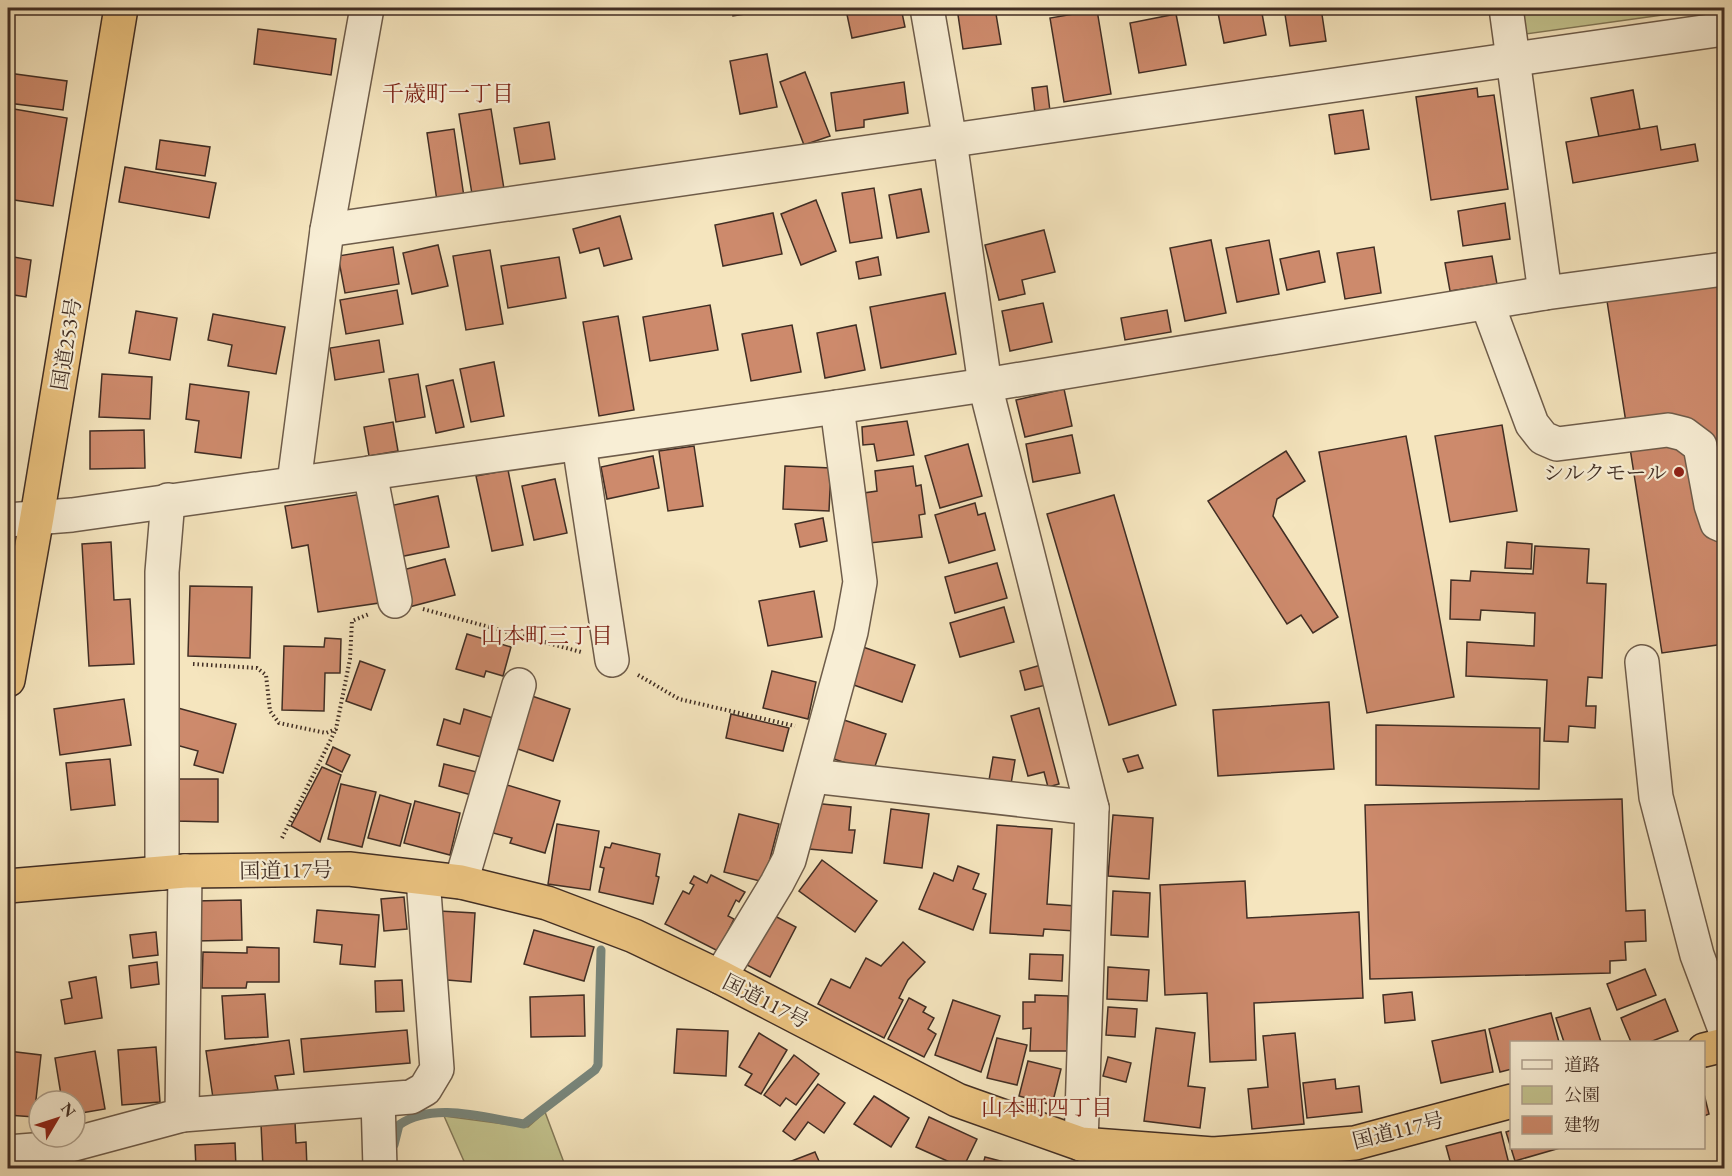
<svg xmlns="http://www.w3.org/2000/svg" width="1732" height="1176" font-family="'EB Garamond','Noto Serif JP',serif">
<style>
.green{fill:#c2c28d;stroke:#827858;stroke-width:1.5}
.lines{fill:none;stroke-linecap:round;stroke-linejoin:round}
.stream{stroke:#78857a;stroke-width:9}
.building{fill:#cd8a6c;stroke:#412e24;stroke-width:1.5}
.minor-casing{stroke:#6e5c4a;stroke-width:36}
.highway-casing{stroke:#412e24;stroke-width:36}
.path{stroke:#412e24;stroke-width:4;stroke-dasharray:1.5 3;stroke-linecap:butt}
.minor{stroke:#f8eed5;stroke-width:33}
.highway{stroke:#eac27f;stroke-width:33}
.poi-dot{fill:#8f2418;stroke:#f8eed5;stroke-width:2}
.labels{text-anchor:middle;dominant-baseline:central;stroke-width:4.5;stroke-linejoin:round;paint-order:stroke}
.street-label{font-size:21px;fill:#412e24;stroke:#f8eed5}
.poi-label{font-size:21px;fill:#412e24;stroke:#f8eed5;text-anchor:end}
.neighbourhood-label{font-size:22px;fill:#7a1f14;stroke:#f8eed5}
</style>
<rect width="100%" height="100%" fill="#f5e5be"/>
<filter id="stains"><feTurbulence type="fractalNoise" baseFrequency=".00333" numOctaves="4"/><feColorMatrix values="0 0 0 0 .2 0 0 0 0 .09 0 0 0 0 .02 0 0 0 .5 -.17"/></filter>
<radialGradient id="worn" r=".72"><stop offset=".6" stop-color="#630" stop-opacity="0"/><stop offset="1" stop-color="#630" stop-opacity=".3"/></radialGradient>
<g class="green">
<path d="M1523 8H1713L1526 34Z"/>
<path d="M545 1112 566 1168H467L444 1116 528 1127Z"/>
</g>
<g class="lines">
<path class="stream" d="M394 1145 399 1125C433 1101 485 1118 524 1124L595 1070 598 1065 601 950"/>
</g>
<g class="building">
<path d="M732 8H782L733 16Z"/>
<path d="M860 8H901L905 27 852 38 846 10Z"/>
<path d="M957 8H995L1001 44 963 49Z"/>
<path d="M1217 8H1261L1266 35 1224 43Z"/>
<path d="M1284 8H1321L1326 41 1290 46Z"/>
<path d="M1097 10 1111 94 1064 102 1050 18Z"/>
<path d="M1176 14 1186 65 1139 73 1130 23Z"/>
<path d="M258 29 336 39 331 75 254 64Z"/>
<path d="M767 54 777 107 740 114 730 61Z"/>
<path d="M805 72 830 136 804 145 780 82Z"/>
<path d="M8 73 67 81 63 110 8 103Z"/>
<path d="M904 82 908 113 864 120V127L836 131 831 93Z"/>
<path d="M1047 86 1050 111 1035 113 1032 88Z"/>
<path d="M1477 88 1478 97 1494 95 1508 189 1431 200 1416 97Z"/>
<path d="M1633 90 1640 129 1599 137 1591 98Z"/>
<path d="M8 108 67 118 53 206 8 199Z"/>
<path d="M491 109 504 189 472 194 459 114Z"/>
<path d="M1363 110 1369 149 1335 154 1329 115Z"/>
<path d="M549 122 555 159 520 164 514 128Z"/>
<path d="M1657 126 1661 150 1695 144 1698 161 1573 183 1566 142Z"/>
<path d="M454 129 464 197 437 201 427 133Z"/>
<path d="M160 140 210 147 205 176 156 169Z"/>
<path d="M125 167 216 183 209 218 119 202Z"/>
<path d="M874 188 882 238 850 243 842 193Z"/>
<path d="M921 189 929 232 897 238 889 195Z"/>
<path d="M816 200 836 251 801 265 781 214Z"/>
<path d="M1505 203 1510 239 1463 246 1458 211Z"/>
<path d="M773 213 782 254 723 266 715 225Z"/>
<path d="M620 216 632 259 604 266 599 248 580 253 573 229Z"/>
<path d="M1044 230 1055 272 1022 280 1025 294 999 300 985 245Z"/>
<path d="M1211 240 1226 313 1185 321 1170 248Z"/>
<path d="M1269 240 1279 294 1237 302 1226 248Z"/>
<path d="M438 245 448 286 412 294 403 253Z"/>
<path d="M393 247 399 284 345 293 338 256Z"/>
<path d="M1374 247 1381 293 1345 299 1337 253Z"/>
<path d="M490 250 503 324 466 330 453 256Z"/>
<path d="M1319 251 1325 282 1287 290 1280 259Z"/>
<path d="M8 256 31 260 26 297 8 294Z"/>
<path d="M1492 256 1497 284 1450 291 1445 263Z"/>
<path d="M559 257 566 298 508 308 501 266Z"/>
<path d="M878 257 881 275 859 279 856 262Z"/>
<path d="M1724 284V644L1662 653 1607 301Z"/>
<path d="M397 290 403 324 346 334 340 300Z"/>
<path d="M945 293 956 354 881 368 870 307Z"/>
<path d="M1043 303 1052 342 1010 351 1002 311Z"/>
<path d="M710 305 718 350 650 361 643 317Z"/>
<path d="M1167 310 1171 332 1125 340 1121 318Z"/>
<path d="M136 311 177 318 170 360 129 353Z"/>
<path d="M213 314 285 327 276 374 228 366 232 345 208 340Z"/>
<path d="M618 316 634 410 599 416 583 322Z"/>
<path d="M792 325 801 372 751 381 742 334Z"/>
<path d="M856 325 865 370 825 378 817 333Z"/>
<path d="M379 340 384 372 335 380 330 348Z"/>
<path d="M494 362 504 416 471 422 460 369Z"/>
<path d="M102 374 152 377 150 419 99 417Z"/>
<path d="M418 374 425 417 396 422 389 379Z"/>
<path d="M453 380 464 427 436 433 426 386Z"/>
<path d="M190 384 249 392 241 458 195 452 199 421 186 419Z"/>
<path d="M1064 389 1072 426 1025 437 1016 400Z"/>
<path d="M907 421 914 455 877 461 874 444 863 445 862 427Z"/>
<path d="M393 422 398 451 369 456 364 427Z"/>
<path d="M1502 425 1517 511 1450 522 1435 436Z"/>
<path d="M144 430 145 468 90 469V431Z"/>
<path d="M1072 435 1080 473 1033 482 1026 444Z"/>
<path d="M1406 436 1454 697 1367 713 1319 452Z"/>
<path d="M968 444 982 496 940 508 925 456Z"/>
<path d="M694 446 703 506 668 511 659 451Z"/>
<path d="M1286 451 1305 481 1277 499 1273 516 1338 617 1313 633 1301 615 1287 624 1208 501Z"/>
<path d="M653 456 659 488 607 499 601 467Z"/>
<path d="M785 466 831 468 829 511 783 509Z"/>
<path d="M913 466 916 486 921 485 925 514 919 515 922 537 870 543 864 493 877 491 875 471Z"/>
<path d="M508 470 523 545 492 551 476 476Z"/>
<path d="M555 479 567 533 534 540 522 486Z"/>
<path d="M362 494 379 603 318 612 308 545 292 548 285 506Z"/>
<path d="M1114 495 1176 705 1109 725 1047 514Z"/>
<path d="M438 496 449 547 399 557 389 506Z"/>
<path d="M975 503 978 515 985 513 995 550 949 563 935 515Z"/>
<path d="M823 518 827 541 800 547 795 524Z"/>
<path d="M111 542 114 600 130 599 134 664 89 666 82 544Z"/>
<path d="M1507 542 1532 544 1531 569 1505 568Z"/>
<path d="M1535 546 1589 549 1587 583 1606 584 1602 678 1588 677 1586 706H1596L1595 728 1569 726 1568 742 1544 741 1547 680 1466 676 1467 642 1534 646 1535 613 1481 610 1480 620 1450 619 1451 580 1470 581 1471 571 1533 574Z"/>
<path d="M445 559 455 595 409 607 399 571Z"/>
<path d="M997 563 1007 598 955 613 945 577Z"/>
<path d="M190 586 252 587 250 658 188 656Z"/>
<path d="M814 591 822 637 768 646 759 601Z"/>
<path d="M1004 607 1014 642 960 657 950 623Z"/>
<path d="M467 634 511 647 503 676 486 671 484 677 456 669Z"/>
<path d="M325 638 341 639 340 673H325L324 711 282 710 284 646 324 647Z"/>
<path d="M863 647 915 665 902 702 851 684Z"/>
<path d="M360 661 385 670 371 710 346 701Z"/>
<path d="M1041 665 1046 685 1025 690 1020 671Z"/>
<path d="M772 671 816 682 808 719 763 708Z"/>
<path d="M529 695 570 709 553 761 512 747Z"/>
<path d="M124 699 131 745 60 755 54 709Z"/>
<path d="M1329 702 1334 769 1218 776 1213 710Z"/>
<path d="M178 708 236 724 223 773 194 765 198 751 169 743Z"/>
<path d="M1039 708 1059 784 1048 787 1044 772 1028 776 1011 716Z"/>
<path d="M464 709 496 719 485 758 437 745 444 719 460 724Z"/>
<path d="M731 714 789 728 783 751 726 738Z"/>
<path d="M838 718 886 734 873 772 825 756Z"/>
<path d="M1376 725 1540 728 1539 789 1376 785Z"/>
<path d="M333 747 350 755 342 772 326 764Z"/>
<path d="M1138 755 1143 768 1128 772 1123 759Z"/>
<path d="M993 757 1015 760 1010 790 988 786Z"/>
<path d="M110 759 115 805 71 810 66 763Z"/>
<path d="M444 764 481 773 475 796 439 786Z"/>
<path d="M322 767 341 775 320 842 291 826Z"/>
<path d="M174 779H218V822L174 821Z"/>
<path d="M497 782 560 801 545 853 510 843 512 838 482 830Z"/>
<path d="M341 784 376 792 362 847 328 839Z"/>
<path d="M380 795 411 804 400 846 368 838Z"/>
<path d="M1622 799 1626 911 1645 910 1646 941 1625 942 1626 960 1610 961V973L1370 979 1365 805Z"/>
<path d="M415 801 460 813 450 855 404 843Z"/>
<path d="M813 803 851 807 849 830H855L852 853 809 849Z"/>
<path d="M891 809 929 814 922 868 884 863Z"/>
<path d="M739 814 779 824 764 882 724 872Z"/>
<path d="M1113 815 1153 818 1149 879 1108 876Z"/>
<path d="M557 824 599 831 590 890 548 884Z"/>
<path d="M997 825 1052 829 1047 904 1076 906 1075 931 1044 929 1043 936 990 933Z"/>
<path d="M612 843 660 854 656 876 659 877 653 904 599 892 604 868 600 867 605 847 610 848Z"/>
<path d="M822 860 877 901 855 932 799 891Z"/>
<path d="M958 866 979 874 973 889 986 894 973 930 919 909 934 873 953 881Z"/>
<path d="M711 875 745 892 739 902 736 900 728 916 734 919 718 951 665 924 683 891 689 894 694 885 690 883 694 876 707 883Z"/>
<path d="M1245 881 1247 918 1359 912 1363 998 1254 1003 1256 1060 1210 1062 1207 993 1165 995 1160 885Z"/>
<path d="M1113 891 1150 893 1148 937 1111 935Z"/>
<path d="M404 897 407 929 384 931 381 899Z"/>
<path d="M241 900 242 940 196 941 195 901Z"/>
<path d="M317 910 379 915 375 967 340 964 342 945 314 942Z"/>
<path d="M439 911 475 913 471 982 435 979Z"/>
<path d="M771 914 796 927 770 977 745 964Z"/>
<path d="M534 930 594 947 584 981 524 964Z"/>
<path d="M156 932 158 955 133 958 130 935Z"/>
<path d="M903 942 925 962 908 980 899 998 903 1000 884 1038 818 1004 831 979 850 988 866 958 881 966Z"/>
<path d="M247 947 279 948V982H247L246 988H202L203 952 247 953Z"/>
<path d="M1030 954 1063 955 1062 981 1029 979Z"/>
<path d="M1724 957V985L1717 959Z"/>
<path d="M157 962 159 984 131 988 129 966Z"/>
<path d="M1108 967 1149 970 1147 1001 1107 999Z"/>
<path d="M1645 969 1656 995 1617 1010 1607 984Z"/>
<path d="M96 977 102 1018 65 1024 61 1000 72 998 69 982Z"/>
<path d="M402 980 404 1011 376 1012 375 981Z"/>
<path d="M1412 992 1415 1020 1385 1023 1383 995Z"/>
<path d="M265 994 268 1037 225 1039 222 996Z"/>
<path d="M584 995 585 1036 531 1037 530 997Z"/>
<path d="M1035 995 1068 996 1067 1051H1030L1031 1028 1023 1029V1002H1035Z"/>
<path d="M909 998 926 1007 923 1012 934 1018 928 1029 936 1034 924 1057 888 1039Z"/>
<path d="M1665 999 1678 1031 1650 1042H1631L1621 1018Z"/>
<path d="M953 1000 1000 1016 981 1072 935 1055Z"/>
<path d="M1108 1007 1137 1009 1135 1037 1106 1035Z"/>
<path d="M1590 1008 1601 1042H1564L1556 1018Z"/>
<path d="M1551 1013 1559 1042H1512V1069L1500 1072 1489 1029Z"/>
<path d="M1156 1028 1195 1033 1188 1086 1205 1088 1200 1128 1144 1121Z"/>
<path d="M677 1029 728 1031 726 1076 674 1073Z"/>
<path d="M407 1030 410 1063 304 1072 301 1039Z"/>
<path d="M1485 1030 1493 1072 1441 1083 1432 1041Z"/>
<path d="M759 1033 787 1050 761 1094 745 1085 752 1074 739 1067Z"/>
<path d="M1295 1033 1304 1124 1252 1129 1248 1089 1268 1087 1263 1036Z"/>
<path d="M997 1038 1027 1045 1017 1085 987 1078Z"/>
<path d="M289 1040 294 1074 275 1076 278 1090 213 1098 206 1051Z"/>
<path d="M156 1047 160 1102 122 1105 118 1050Z"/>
<path d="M8 1051 41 1055 34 1117 8 1115Z"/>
<path d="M95 1051 105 1109 75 1114V1101H62L55 1058Z"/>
<path d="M794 1055 819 1074 796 1105 786 1098 780 1106 764 1095Z"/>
<path d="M1108 1057 1131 1063 1126 1082 1103 1076Z"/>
<path d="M1028 1061 1061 1069 1052 1105 1019 1096Z"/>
<path d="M1335 1079 1336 1089 1359 1086 1362 1112 1307 1118 1303 1083Z"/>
<path d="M818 1084 845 1103 824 1133 808 1122 795 1140 783 1131Z"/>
<path d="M1704 1094 1709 1114 1704 1116Z"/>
<path d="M874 1096 909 1118 891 1147 854 1124Z"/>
<path d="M929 1117 977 1139 963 1168 916 1147Z"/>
<path d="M295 1122 296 1143 306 1142 307 1168H263L261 1124Z"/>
<path d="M1512 1130V1148H1560L1515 1161 1506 1132Z"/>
<path d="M1501 1132 1510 1168H1452L1446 1146Z"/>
<path d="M235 1143 236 1168H196L195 1145Z"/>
<path d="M815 1152 822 1168H791L789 1162Z"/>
<path d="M985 1157 1027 1168H982Z"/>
<path d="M78 1161 123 1165V1168H78Z"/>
<path d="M363 1167V1168H318Z"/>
</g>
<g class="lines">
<g class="minor-casing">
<g id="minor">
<path d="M927 8 950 141 985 385 1092 808 1081 1144"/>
<path d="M1506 8 1545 293"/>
<path d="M327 230 1724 29"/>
<path d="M1487 303 1532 424 1543 438 1557 444 1668 430 1684 434 1700 446 1711 505 1717 523 1724 526"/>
<path d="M579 444 612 660"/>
<path d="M370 473 395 601"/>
<path d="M294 483 327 230 367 8"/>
<path d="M8 520 72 515 837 407 985 385 1545 293 1724 269"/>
<path d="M1642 662 1656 797 1697 955 1724 1027"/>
<path d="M813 776 1092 808"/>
<path d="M162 873V572L168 500"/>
<path d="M461 882 519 685"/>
<path d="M720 977 777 883 789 860 851 632 860 582 837 407"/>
<path d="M378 1100 380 1168"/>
<path d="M182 1115 411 1097 425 1089 437 1069 423 878"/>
<path d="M8 1152 59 1148 182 1115 185 871"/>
</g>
</g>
<g class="highway-casing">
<g id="highway">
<path d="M8 680 37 517 121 8"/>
<path d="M8 886 185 871 349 869 461 882 547 903 634 936 720 977 957 1100 1081 1144 1213 1154 1355 1143 1512 1101"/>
<path d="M1704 1050 1724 1045"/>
</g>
</g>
<g class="path">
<path d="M423 609 581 652"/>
<path d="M193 664 257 668 266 675 270 711 279 723 326 733 336 729 350 659 352 621 369 614"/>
<path d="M638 675 679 699 795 726"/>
<path d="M282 838 336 729"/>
</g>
<use href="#minor" class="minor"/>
<use href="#highway" class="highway"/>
</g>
<circle class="poi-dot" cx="1679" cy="472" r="6"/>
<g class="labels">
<g class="street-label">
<text transform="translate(66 344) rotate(-81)">国道253号</text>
<text transform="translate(286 870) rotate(-1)">国道117号</text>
<text transform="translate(766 1001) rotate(27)">国道117号</text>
<text transform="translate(1398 1130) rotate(-14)">国道117号</text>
</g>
<g class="poi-label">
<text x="1667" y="472">シルクモール</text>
</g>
<g class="neighbourhood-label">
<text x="448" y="93">千歳町一丁目</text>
<text x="547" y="635">山本町三丁目</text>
<text x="1047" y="1107">山本町四丁目</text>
</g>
</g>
<rect width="1732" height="1176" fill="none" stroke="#f5e5be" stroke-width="30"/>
<rect x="9" y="9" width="1714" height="1158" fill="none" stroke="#412e24" stroke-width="3"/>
<rect x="15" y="15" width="1702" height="1146" fill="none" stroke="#412e24" stroke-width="1.5"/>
<rect x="1510" y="1041" width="195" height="108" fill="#f8eed5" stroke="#afa18e" stroke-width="1.5"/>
<rect x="1522" y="1060" width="30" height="9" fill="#f8eed5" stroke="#afa18e" stroke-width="1.5"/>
<text x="1564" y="1071" font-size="18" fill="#412e24">道路</text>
<rect x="1522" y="1086" width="30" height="18" fill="#c2c28d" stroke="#afa18e" stroke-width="1.5"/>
<text x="1564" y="1101" font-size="18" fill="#412e24">公園</text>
<rect x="1522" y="1116" width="30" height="18" fill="#cd8a6c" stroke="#afa18e" stroke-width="1.5"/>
<text x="1564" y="1131" font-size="18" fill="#412e24">建物</text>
<g transform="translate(57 1119) rotate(51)"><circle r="28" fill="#f8eed5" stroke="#afa18e" stroke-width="1.5"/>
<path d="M0-4.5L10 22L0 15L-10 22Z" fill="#8f2418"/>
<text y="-9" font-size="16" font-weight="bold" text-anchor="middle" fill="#412e24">N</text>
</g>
<rect width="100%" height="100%" filter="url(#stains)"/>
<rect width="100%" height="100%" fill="url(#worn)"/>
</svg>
